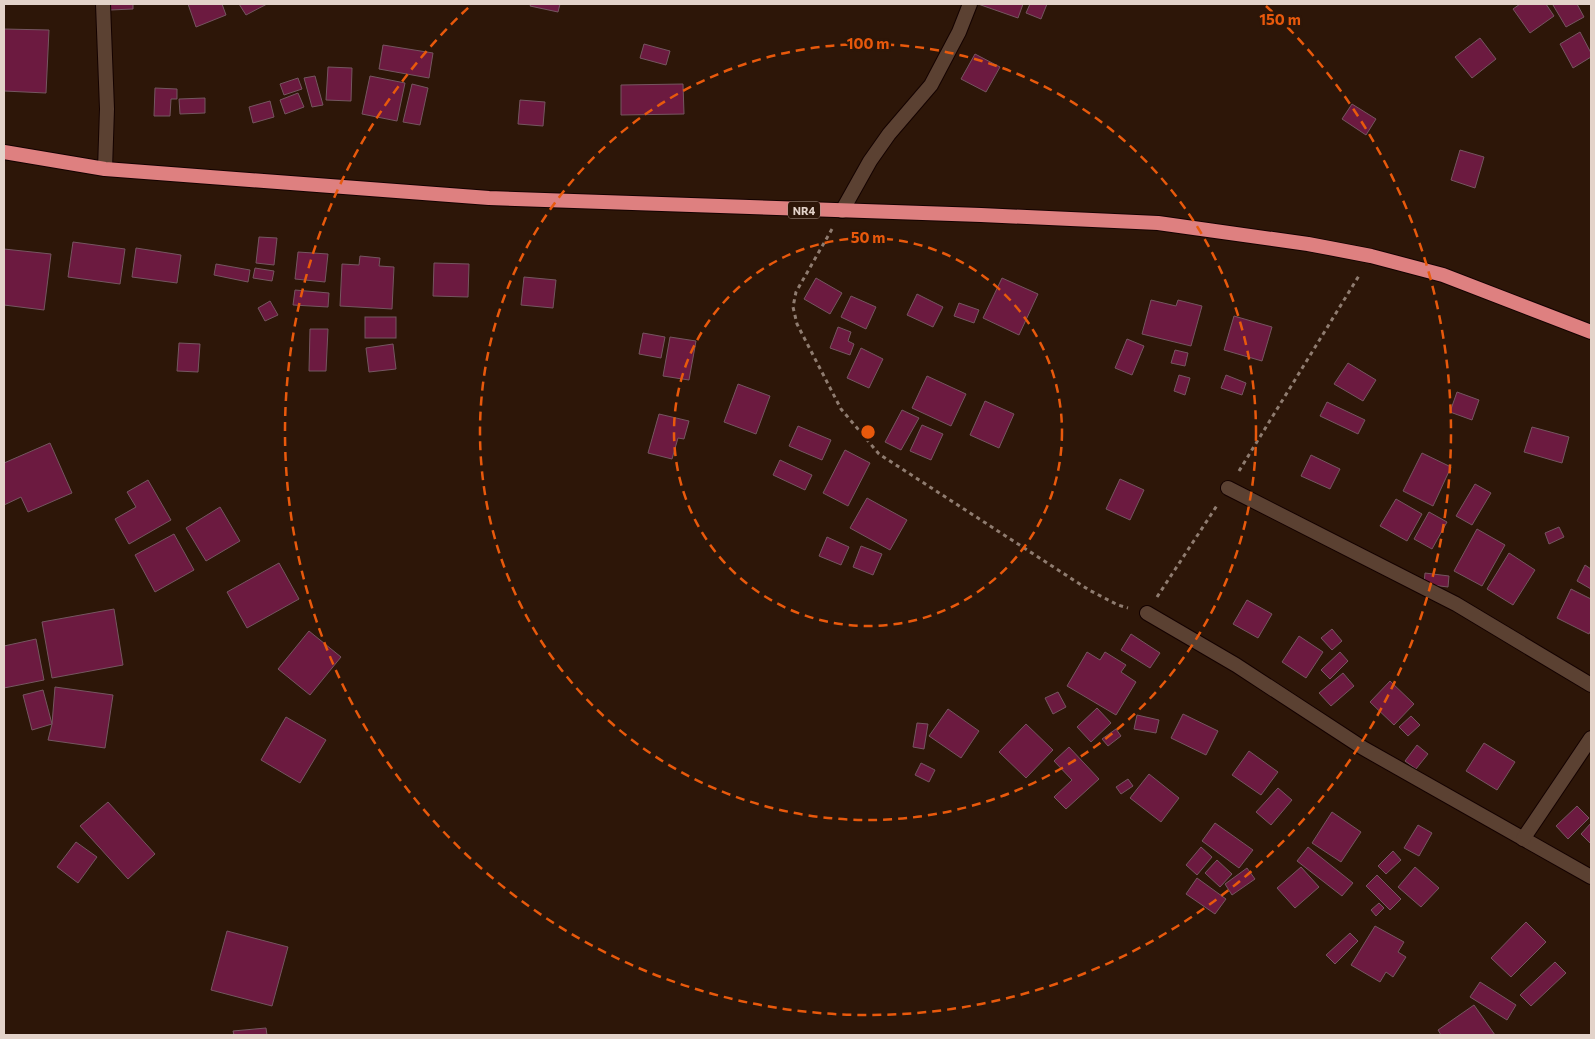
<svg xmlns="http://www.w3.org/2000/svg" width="1595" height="1039" font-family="Commissioner,sans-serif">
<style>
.building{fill:#6c1a40;stroke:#755660}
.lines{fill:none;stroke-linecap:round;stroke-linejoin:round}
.minor-casing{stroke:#140200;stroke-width:16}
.trunk-casing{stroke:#140200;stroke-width:16}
.path{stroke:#8f7c70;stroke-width:3;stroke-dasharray:4 4;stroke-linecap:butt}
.minor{stroke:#5b4132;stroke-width:14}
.trunk{stroke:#de8080;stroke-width:14}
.ring{fill:none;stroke:#e8590c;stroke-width:2.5;stroke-dasharray:9 6}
.labels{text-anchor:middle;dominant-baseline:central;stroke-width:5;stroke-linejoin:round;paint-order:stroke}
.shield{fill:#2d1608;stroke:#ac9a90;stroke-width:1}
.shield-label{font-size:11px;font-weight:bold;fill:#e3d3ca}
.centre{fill:#e8590c;stroke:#2d1608;stroke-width:2.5}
.ring-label{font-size:15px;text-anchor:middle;font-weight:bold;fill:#e8590c;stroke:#2d1608;stroke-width:5;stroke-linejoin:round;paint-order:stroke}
</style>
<rect width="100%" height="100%" fill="#2d1608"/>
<g class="building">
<path d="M110 4H133V9L110 10Z"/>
<path d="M188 4H222L226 15 196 27Z"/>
<path d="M239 4H267L246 15Z"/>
<path d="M531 4H560L558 12 530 6Z"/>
<path d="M978 4H1023L1018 18Z"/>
<path d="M1030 4H1047L1041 19 1026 13Z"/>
<path d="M1520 4H1546L1554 16 1530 33 1513 9Z"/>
<path d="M1555 4H1577L1584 17 1566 27 1553 5Z"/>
<path d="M4 29 49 30 46 93 4 91Z"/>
<path d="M1580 32 1591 53V57L1573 68 1560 44Z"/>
<path d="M1480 38 1496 59 1472 78 1455 57Z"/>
<path d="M644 44 670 51 666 65 640 58Z"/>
<path d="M383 45 433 53 429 78 379 69Z"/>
<path d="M975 54 1000 67 986 92 961 79Z"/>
<path d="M328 67 352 68 351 101 326 100Z"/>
<path d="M315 76 323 105 312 107 304 78Z"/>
<path d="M370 76 405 83 397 121 362 114Z"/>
<path d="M298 78 302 89 284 95 280 84Z"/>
<path d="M412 84 428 88 420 125 403 122Z"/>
<path d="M683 84 684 114 621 115V85Z"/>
<path d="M155 88 177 89V99H171L170 116H154Z"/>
<path d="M298 93 304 107 285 114 280 100Z"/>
<path d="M205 98V113L180 114 179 99Z"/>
<path d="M520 100 545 102 543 126 518 124Z"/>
<path d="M270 101 274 117 253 123 249 107Z"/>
<path d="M1352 104 1376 119 1366 135 1342 119Z"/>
<path d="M1460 150 1484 157 1475 188 1451 180Z"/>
<path d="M259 237 277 238 274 265 256 263Z"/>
<path d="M73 242 125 249 120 284 68 277Z"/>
<path d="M136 248 181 255 177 283 132 277Z"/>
<path d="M4 249 51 254 44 310 4 305Z"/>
<path d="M298 252 328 254 325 282 295 279Z"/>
<path d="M360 256 380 258 379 266 394 267 392 309 340 306 342 264 359 265Z"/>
<path d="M434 263 469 264 468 297 433 296Z"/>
<path d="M216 264 250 270 248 282 214 275Z"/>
<path d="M255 268 274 271 272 281 253 278Z"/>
<path d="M524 277 556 280 553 308 521 305Z"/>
<path d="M816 278 842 293 830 314 804 299Z"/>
<path d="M1002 278 1038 294 1019 335 983 318Z"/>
<path d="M295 290 329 293 328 307 293 305Z"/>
<path d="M917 294 943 307 933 327 907 315Z"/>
<path d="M851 296 876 307 866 329 841 317Z"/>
<path d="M1151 300 1176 306 1178 300 1202 306 1191 346 1142 334Z"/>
<path d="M270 301 278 315 265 321 258 308Z"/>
<path d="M959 303 979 310 974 323 954 316Z"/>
<path d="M1234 316 1272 327 1262 361 1224 350Z"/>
<rect x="365" y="317" width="31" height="21"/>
<path d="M838 327 851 332 848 341 854 344 850 355 830 348Z"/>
<path d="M310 329H328L326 371H309Z"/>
<path d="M643 333 665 337 661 358 639 354Z"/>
<path d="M670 337 696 341 689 380 663 376Z"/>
<path d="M1127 339 1144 346 1132 375 1115 368Z"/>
<path d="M179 343 200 344 198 372 177 371Z"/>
<path d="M393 344 396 369 369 372 366 348Z"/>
<path d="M861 348 883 359 869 388 847 378Z"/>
<path d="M1175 350 1188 353 1185 366 1171 363Z"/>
<path d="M1348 363 1376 380 1363 401 1334 384Z"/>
<path d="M1179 375 1190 378 1185 395 1174 391Z"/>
<path d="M1226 375 1246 383 1242 395 1221 388Z"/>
<path d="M927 376 966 394 951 426 912 408Z"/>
<path d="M738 384 770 396 756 434 724 422Z"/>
<path d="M1457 392 1479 400 1472 420 1450 412Z"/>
<path d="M985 401 1014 414 999 448 970 435Z"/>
<path d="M1327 402 1365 420 1358 434 1320 416Z"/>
<path d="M902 410 919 418 901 450 885 442Z"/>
<path d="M659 414 689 421 684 439 678 438 672 459 648 453Z"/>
<path d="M922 425 943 434 931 460 910 451Z"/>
<path d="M798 426 831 440 822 460 789 446Z"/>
<path d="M1532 427 1569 437 1562 463 1524 452Z"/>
<path d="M50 443 72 493 28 512 21 497 4 505V463Z"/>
<path d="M845 450 870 463 848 506 823 493Z"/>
<path d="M1422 453 1451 467 1433 506 1403 491Z"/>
<path d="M1311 455 1340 469 1330 489 1301 476Z"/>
<path d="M780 460 812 475 805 490 773 475Z"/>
<path d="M1120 479 1144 490 1130 520 1106 509Z"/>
<path d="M148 480 171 520 129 544 115 519 136 507 127 492Z"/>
<path d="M1475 484 1491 493 1472 525 1456 516Z"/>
<path d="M867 498 907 520 890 550 850 528Z"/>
<path d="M1396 499 1422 514 1407 541 1380 526Z"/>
<path d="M220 507 240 541 206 561 186 528Z"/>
<path d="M1429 512 1447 522 1432 549 1414 539Z"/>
<path d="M1559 527 1564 537 1549 544 1545 533Z"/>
<path d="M1477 529 1505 545 1482 586 1454 571Z"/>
<path d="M174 534 194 570 155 592 135 555Z"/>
<path d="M827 537 849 547 841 565 819 556Z"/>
<path d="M861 546 882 554 873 575 853 567Z"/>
<path d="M1509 553 1535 570 1513 605 1487 589Z"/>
<path d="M279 563 299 599 247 628 227 592Z"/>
<path d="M1585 565 1591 569V589L1577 581Z"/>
<path d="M1425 573 1449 576 1448 587 1424 584Z"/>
<path d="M1571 589 1591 599V630L1589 634 1557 618Z"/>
<path d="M1247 600 1272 614 1258 638 1233 624Z"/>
<path d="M114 609 123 665 52 678 42 622Z"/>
<path d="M1332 629 1342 641 1332 650 1321 638Z"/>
<path d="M309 631 341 657 310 695 278 669Z"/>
<path d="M1131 634 1160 653 1150 668 1121 650Z"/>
<path d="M1299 636 1323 652 1306 678 1282 662Z"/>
<path d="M36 639 44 680 4 688V646Z"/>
<path d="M1087 652 1100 660 1105 652 1126 665 1121 672 1136 682 1116 715 1067 686Z"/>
<path d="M1340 652 1348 661 1330 679 1321 670Z"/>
<path d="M1343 673 1354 686 1331 706 1319 693Z"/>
<path d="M1390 681 1414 704 1394 725 1370 702Z"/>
<path d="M55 687 113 695 105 748 48 740 52 724Z"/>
<path d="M43 690 52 724 32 730 23 695Z"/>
<path d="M1058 692 1066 707 1053 714 1045 698Z"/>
<path d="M1097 708 1111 723 1091 742 1077 727Z"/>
<path d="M948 709 979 731 961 758 929 736Z"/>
<path d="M1183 714 1218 731 1206 755 1171 738Z"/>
<path d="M1137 715 1159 720 1156 733 1134 729Z"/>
<path d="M1411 716 1420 725 1408 736 1399 727Z"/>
<path d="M286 717 326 740 300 783 261 760Z"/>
<path d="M917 723 928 724 924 749 913 747Z"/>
<path d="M1026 724 1053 750 1026 778 999 752Z"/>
<path d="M1116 729 1121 736 1108 746 1102 739Z"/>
<path d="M1484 743 1515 762 1497 790 1466 771Z"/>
<path d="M1417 745 1428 754 1416 769 1405 761Z"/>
<path d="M1069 747 1099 779 1066 809 1054 797 1072 780 1054 761Z"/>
<path d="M1249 751 1278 772 1261 795 1232 775Z"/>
<path d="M921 763 935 770 929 782 915 775Z"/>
<path d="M1149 774 1179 798 1161 822 1130 798Z"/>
<path d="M1128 779 1133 786 1121 794 1116 787Z"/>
<path d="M1278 788 1292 800 1271 825 1256 812Z"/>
<path d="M108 802 155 854 128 879 80 826Z"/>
<path d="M1577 806 1589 818 1568 839 1556 826Z"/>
<path d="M1332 812 1361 832 1341 862 1312 843Z"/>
<path d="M1215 823 1253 850 1239 868 1202 841Z"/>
<path d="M1591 823V844L1581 834Z"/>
<path d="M1418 825 1432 833 1419 856 1404 848Z"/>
<path d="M76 842 97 857 78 883 57 867Z"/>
<path d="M1201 847 1212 857 1197 875 1186 865Z"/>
<path d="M1308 847 1353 883 1342 896 1297 861Z"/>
<path d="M1393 851 1401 860 1386 874 1378 866Z"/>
<path d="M1217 860 1232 874 1220 887 1205 873Z"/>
<path d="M1301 867 1319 887 1295 908 1277 888Z"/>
<path d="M1415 867 1439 888 1421 907 1398 887Z"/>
<path d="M1247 868 1255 879 1232 895 1225 884Z"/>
<path d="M1377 875 1401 899 1390 910 1366 886Z"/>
<path d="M1197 878 1226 899 1215 914 1186 894Z"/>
<path d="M1379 903 1384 908 1376 916 1371 910Z"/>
<path d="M1526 922 1546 942 1511 977 1491 958Z"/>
<path d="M1375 926 1404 942 1398 952 1406 957 1393 977 1386 972 1380 982 1351 965Z"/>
<path d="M227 931 288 947 272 1006 211 990Z"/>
<path d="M1350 933 1358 941 1335 964 1326 955Z"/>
<path d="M1555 962 1566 973 1531 1006 1520 995Z"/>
<path d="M1480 982 1516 1005 1507 1020 1470 997Z"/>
<path d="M1474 1005 1495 1035H1441L1438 1030Z"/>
<path d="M266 1028 267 1035H234L233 1031Z"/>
</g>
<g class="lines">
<g class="minor-casing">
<g id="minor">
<path d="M103 4 107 109 105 169"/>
<path d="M842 211 870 161 889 134 931 85 959 32 970 4"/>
<path d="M1228 488 1456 604 1591 685"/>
<path d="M1147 613 1236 665 1363 748 1591 877"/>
<path d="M1523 839 1591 738"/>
</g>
</g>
<g class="trunk-casing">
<path id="trunk" d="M4 152 105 169 489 198 981 215 1158 223 1308 244 1371 256 1443 275 1591 332"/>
</g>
<g class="path">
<path d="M832 229 796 292 793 307 797 324 841 409 879 454 1089 590 1118 605 1128 608"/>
<path d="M1239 471 1360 274"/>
<path d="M1157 597 1218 504"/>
</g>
<use href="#minor" class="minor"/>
<use href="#trunk" class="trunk"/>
</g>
<g class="ring">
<circle cx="868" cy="432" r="194"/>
<circle cx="868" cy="432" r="388"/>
<path d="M1266 6A583 583 0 1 1 470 6"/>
</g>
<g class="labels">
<rect class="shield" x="788" y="201.5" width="32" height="17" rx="4"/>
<g class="shield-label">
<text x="804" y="210">NR4</text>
</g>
</g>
<circle cx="868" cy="432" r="8" class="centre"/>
<g class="ring-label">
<text x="1280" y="25">150 m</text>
<text x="868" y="49">100 m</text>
<text x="868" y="243">50 m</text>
</g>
<rect width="1595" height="1039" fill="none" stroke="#e3d3ca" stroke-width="10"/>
</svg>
